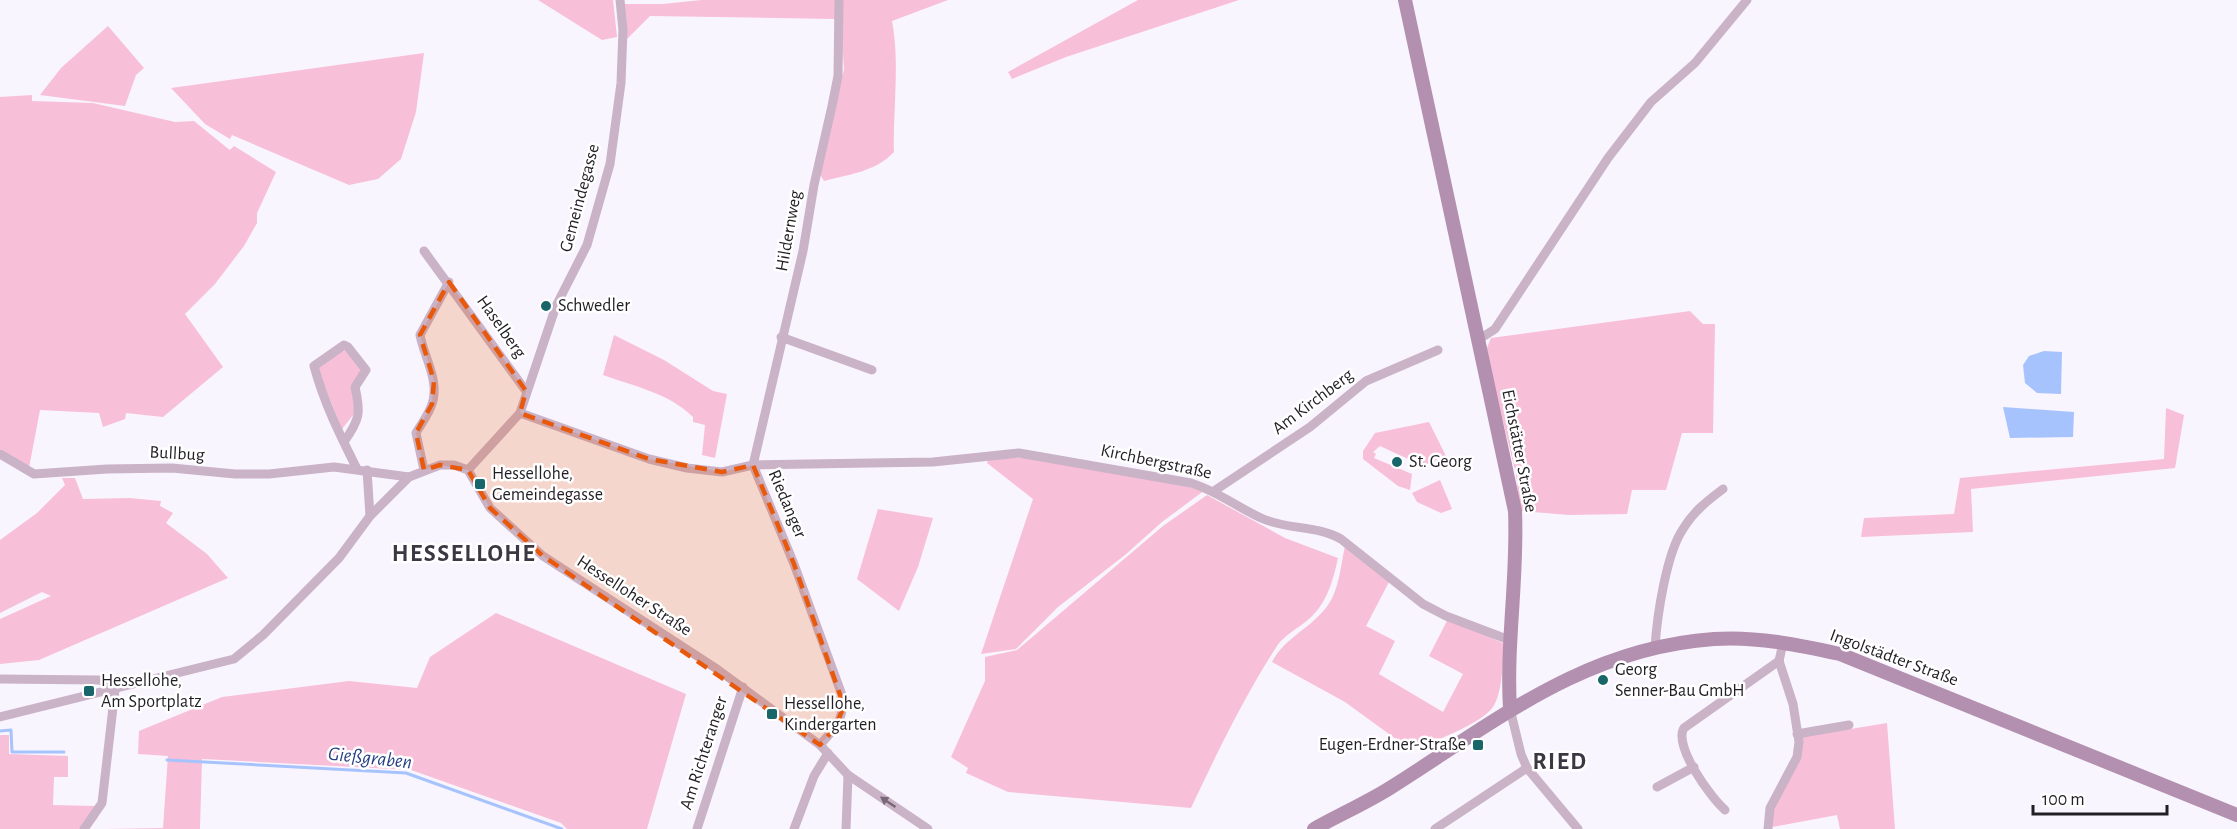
<svg xmlns="http://www.w3.org/2000/svg" width="2237" height="829" font-family="'Alegreya Sans',sans-serif">
<style>
.green{fill:#f8bfd9}
.water{fill:#a7c3fe}
.lines{fill:none;stroke-linecap:round;stroke-linejoin:round}
.stream{stroke:#a7c3fe;stroke-width:3}
.minor{stroke:#cab2c7;stroke-width:9}
.secondary{stroke:#b390b0;stroke-width:14}
.oneway{fill:#766876}
.marked{fill:#e8590c;fill-opacity:0.2;stroke:#e8590c;stroke-width:4.5;stroke-dasharray:12 8;stroke-linejoin:round}
.poi-dot{fill:#18666a;stroke:#fff;stroke-width:2}
.labels{text-anchor:middle;dominant-baseline:central;stroke-width:5;stroke-linejoin:round;paint-order:stroke}
.street-label{font-size:18px;fill:#211e24;stroke:#fff}
.poi-label{font-size:18px;fill:#211e24;stroke:#fff;text-anchor:start}
.water-label{font-size:20px;font-style:italic;fill:#244084;stroke:#fff}
.district-label{font-size:24px;font-weight:bold;letter-spacing:1.5px;fill:#3d3643;stroke:#fff}
</style>
<rect width="100%" height="100%" fill="#f9f5fe"/>
<g class="green">
<path d="M538 0H613L617 37 602 40Z"/>
<path d="M701 0H836L835 19 650 16 627 39 623 4H663Z"/>
<path d="M843 0H948L892 21C900 64 893 109 894 152 875 172 850 174 824 181L819 173 844 69 841 26Z"/>
<path d="M1138 0H1239L1066 57 1012 79 1008 72Z"/>
<path d="M108 26 144 68 136 75 125 106 40 95 61 68Z"/>
<path d="M424 53 416 112 401 159 378 179 349 185 232 135 230 139 205 124 171 88Z"/>
<path d="M32 95V101L93 103 175 122 194 121 226 147 230 150 234 146 276 172 257 213V223L244 246 215 284 185 314 223 367 163 417 126 413 125 419 103 427 99 413 40 410 29 468 0 449V97Z"/>
<path d="M1690 311 1703 324H1715L1713 433H1682L1666 490H1632L1627 514 1569 515 1520 511 1516 474 1488 361 1487 348 1491 338Z"/>
<path d="M614 335 664 360 713 391 727 394 715 458 702 455 705 425 693 422V417C669 393 633 386 603 375Z"/>
<path d="M348 349 362 370 351 385 358 409 342 429 317 368 333 355Z"/>
<path d="M2166 408 2184 415 2175 468 1971 489 1973 532 1861 537 1864 518 1954 514 1960 478 2164 459Z"/>
<path d="M1429 422 1446 456 1423 466 1380 446 1373 452 1376 454 1374 458 1412 474 1410 490 1398 486 1363 459V451L1375 433Z"/>
<path d="M989 458H1035L1205 490 1162 522 1125 555 1058 607 1016 649 981 654 1033 499 987 463Z"/>
<path d="M62 478H75L83 499 130 498 161 501 160 506 173 513 166 523 207 554 228 578 39 660 0 664V619L51 596 42 592 0 613V540L37 513 65 485Z"/>
<path d="M1440 480 1452 509 1441 513 1417 502 1412 493Z"/>
<path d="M1207 495 1285 538 1338 558C1333 581 1327 603 1309 619 1299 628 1284 635 1277 646 1244 697 1217 753 1191 808L1008 792 966 773 968 768 951 757 985 681V657L1017 650 1163 526Z"/>
<path d="M878 509 933 518 918 567 899 611 857 579Z"/>
<path d="M1345 546 1389 582 1366 626 1395 641 1379 674 1443 712 1463 674 1429 656 1448 619 1505 644C1502 662 1503 692 1493 707 1481 724 1431 743 1411 750L1345 702 1272 662C1284 638 1313 627 1328 605 1339 590 1341 564 1345 546Z"/>
<path d="M496 613 686 694 647 829H567L561 823 411 770 202 759 200 829H106L163 828 168 756 138 754 139 731 222 697 349 681 417 688 430 657Z"/>
<path d="M1887 723 1895 829H1840L1837 815 1773 827 1772 812 1802 737Z"/>
<path d="M0 735H9V754L68 756V777H54L53 805 94 806 98 817 89 829H0Z"/>
</g>
<g class="water">
<path d="M2044 351 2062 352 2061 394 2037 393 2025 383 2023 365 2029 356Z"/>
<path d="M2003 407 2074 412 2073 437 2010 438Z"/>
</g>
<g class="lines">
<g class="stream">
<path d="M0 731 11 730 12 752H64"/>
<path d="M167 760 406 773 562 829"/>
</g>
<g class="minor">
<path d="M424 251 526 391"/>
<path d="M781 337 872 370"/>
<path d="M1478 340 1495 329 1608 158 1651 102 1695 63 1747 0"/>
<path d="M520 413 649 459 687 468 722 472 753 465 933 462 1019 453 1191 483C1217 491 1237 507 1261 518 1287 530 1316 525 1341 539L1423 604 1446 616 1512 641"/>
<path d="M344 442C360 419 361 413 355 387L366 370 348 347 344 345 314 366C324 403 340 435 357 469"/>
<path d="M0 454 34 474 107 469 172 468 235 474H269L334 467 409 477"/>
<path d="M753 465 803 251 814 185 832 106 838 76 839 0"/>
<path d="M753 465 794 564 842 695C846 718 834 729 820 745"/>
<path d="M367 470 370 516"/>
<path d="M424 470 416 433C421 424 429 414 432 404 440 381 424 357 420 335L449 282"/>
<path d="M468 470 520 413 556 306 587 245 610 164 621 83 623 30 620 0"/>
<path d="M1214 491 1310 427 1366 381 1438 350"/>
<path d="M1655 647C1657 617 1666 554 1683 529 1693 512 1707 501 1723 489"/>
<path d="M0 679 98 680 126 685"/>
<path d="M1510 709 1521 754 1527 768 1578 829"/>
<path d="M0 717 234 659 263 635 339 558 370 516 409 477 440 465H454L468 470 490 508 543 556 717 669 820 745 848 775 928 829"/>
<path d="M1797 734 1849 725"/>
<path d="M1657 787 1694 767"/>
<path d="M1725 810C1710 797 1673 745 1684 728L1779 661"/>
<path d="M84 829 102 803 115 690"/>
<path d="M697 829 743 687"/>
<path d="M794 829 814 776 828 753"/>
<path d="M846 829 848 775"/>
<path d="M1435 829 1527 768"/>
<path d="M1768 829 1770 808 1797 757 1799 742 1793 704 1779 661 1783 643"/>
</g>
<g class="secondary">
<path d="M1405 0 1515 511C1518 577 1506 643 1510 709"/>
<path d="M1314 829C1339 815 1366 803 1390 788 1495 722 1584 648 1714 639 1756 636 1799 645 1840 654L2237 815"/>
</g>
</g>
<defs><path id="oneway-solid" d="M-6-.8H1V-3.2L6.5 0L1 3.2V.8H-6Z" transform="scale(1.5)"/></defs>
<use class="oneway" href="#oneway-solid" transform="translate(888 802) rotate(-146)"/>
<path class="marked" d="M449 282 526 391 520 413 649 459 722 472 753 465 794 564 844 706 835 728 820 745 543 556 490 508 468 470 440 465 424 470 416 433 432 404 434 381 420 335Z"/>
<g class="poi-dot">
<circle cx="546" cy="306" r="6"/>
<circle cx="1397" cy="462" r="6"/>
<rect x="474" y="478" width="12" height="12" rx="3"/>
<circle cx="1603" cy="680" r="6"/>
<rect x="83" y="685" width="12" height="12" rx="3"/>
<rect x="766" y="708" width="12" height="12" rx="3"/>
<rect x="1472" y="739" width="12" height="12" rx="3"/>
</g>
<g class="labels">
<g class="street-label">
<text transform="translate(580 198) rotate(-75)">Gemeindegasse</text>
<text transform="translate(789 231) rotate(-80)">Hildernweg</text>
<text transform="translate(501 327) rotate(55)">Haselberg</text>
<text transform="translate(1313 402) rotate(-37)">Am Kirchberg</text>
<text transform="translate(1519 451) rotate(79)">Eichstätter Straße</text>
<text transform="translate(177 454) rotate(3)">Bullbug</text>
<text transform="translate(1156 462) rotate(12)">Kirchbergstraße</text>
<text transform="translate(787 504) rotate(67)">Riedanger</text>
<text transform="translate(634 596) rotate(33)">Hesselloher Straße</text>
<text transform="translate(1894 658) rotate(20)">Ingolstädter Straße</text>
<text transform="translate(704 753) rotate(-72)">Am Richteranger</text>
</g>
<g class="poi-label">
<text x="558" y="306">Schwedler</text>
<text x="1409" y="462">St. Georg</text>
<text x="492" y="474">Hessellohe,<tspan x="492" dy="21">Gemeindegasse</tspan></text>
<text x="1615" y="670">Georg<tspan x="1615" dy="21">Senner-Bau GmbH</tspan></text>
<text x="101" y="681">Hessellohe,<tspan x="101" dy="21">Am Sportplatz</tspan></text>
<text x="784" y="704">Hessellohe,<tspan x="784" dy="21">Kindergarten</tspan></text>
<text x="1466" y="745" text-anchor="end">Eugen-Erdner-Straße</text>
</g>
<g class="water-label">
<text transform="translate(370 758) rotate(6)">Gießgraben</text>
</g>
<g class="district-label">
<text x="464" y="554">HESSELLOHE</text>
<text x="1560" y="762">RIED</text>
</g>
</g>
<path d="M2033 805v9h134v-9" fill="none" stroke="#211e24" stroke-width="3"/>
<text x="2042" y="805" font-size="18" fill="#211e24" stroke="#ffffff" stroke-width="4.5" paint-order="stroke">100 m</text>
</svg>
